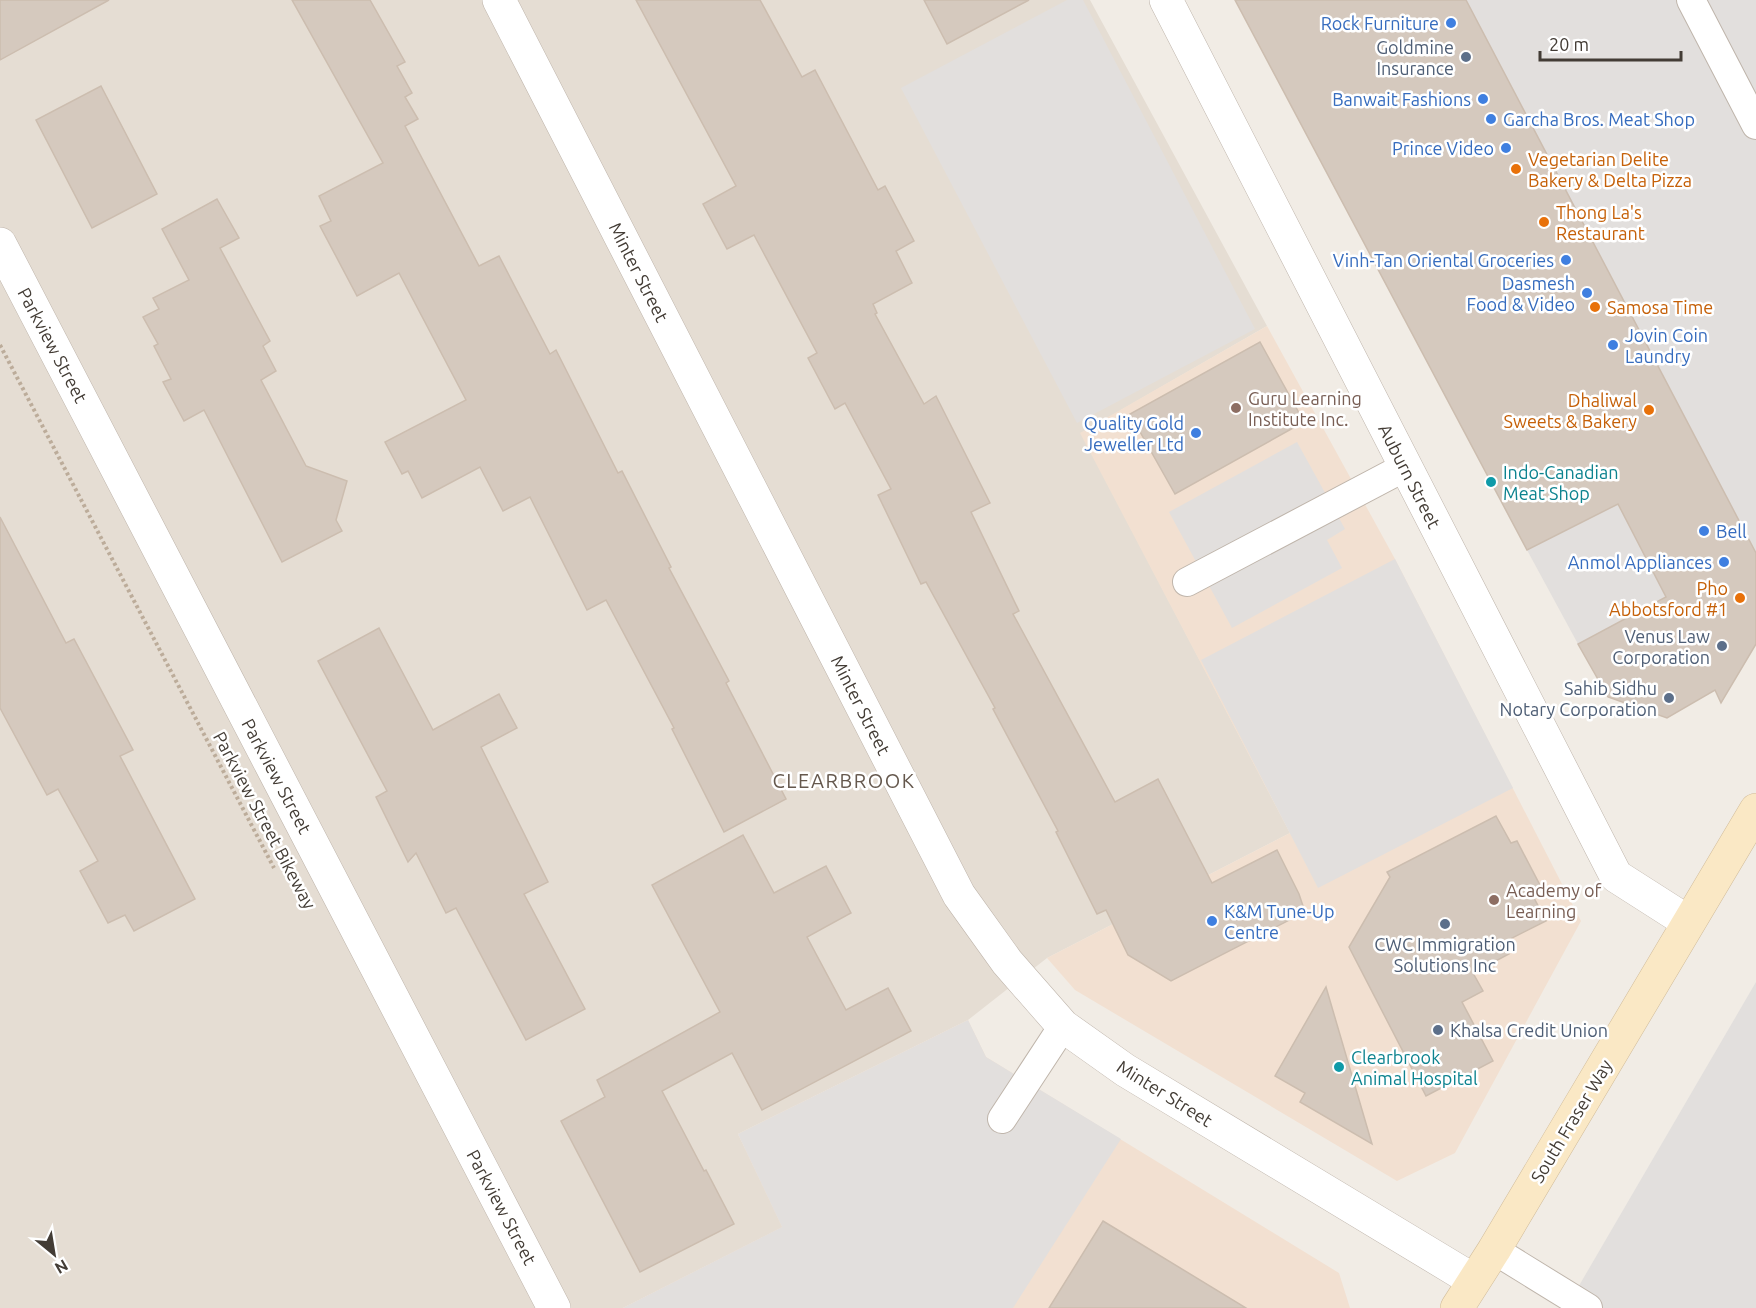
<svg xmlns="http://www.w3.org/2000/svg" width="1756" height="1308" font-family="Ubuntu,sans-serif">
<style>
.residential{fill:#e5ddd3}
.commercial{fill:#f2e0d1}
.parking{fill:#e2dfdd}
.building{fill:#d5c9be;stroke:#ccbdaf;stroke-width:1.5}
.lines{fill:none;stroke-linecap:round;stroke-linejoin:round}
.service-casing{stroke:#bfb5ab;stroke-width:30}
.minor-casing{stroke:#bfb5ab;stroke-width:34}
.secondary-casing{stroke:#d1bc9a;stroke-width:34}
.path{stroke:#bcac9a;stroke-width:4;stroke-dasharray:3 3;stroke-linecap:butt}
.service{stroke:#fff;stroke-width:28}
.minor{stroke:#fff;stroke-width:33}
.secondary{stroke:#fae8c5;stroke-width:33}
.shop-dot{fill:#3f7fe0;stroke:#fff;stroke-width:2}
.service-dot{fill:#5c6f8a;stroke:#fff;stroke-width:2}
.food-dot{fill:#e8710a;stroke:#fff;stroke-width:2}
.education-dot{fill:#8d6e63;stroke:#fff;stroke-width:2}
.culture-dot{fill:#0f9aa8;stroke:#fff;stroke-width:2}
.labels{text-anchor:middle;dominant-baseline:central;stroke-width:5;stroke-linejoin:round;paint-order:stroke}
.shop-label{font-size:18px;fill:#366cbe;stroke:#fff;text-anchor:end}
.service-label{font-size:18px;fill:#4e5e75;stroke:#fff;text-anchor:end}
.food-label{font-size:18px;fill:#c56008;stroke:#fff;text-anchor:start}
.street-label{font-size:18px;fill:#433c35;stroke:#fff}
.education-label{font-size:18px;fill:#785e54;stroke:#fff;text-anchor:start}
.culture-label{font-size:18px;fill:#0d838f;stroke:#fff;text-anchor:start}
.neighbourhood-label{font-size:20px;letter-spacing:1.5px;fill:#65584d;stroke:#fff}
</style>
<rect width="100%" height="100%" fill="#f1ece5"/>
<path class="residential" d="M0 0H1090L1267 326 1081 433 1290 833 1047 958 968 1020 738 1134 783 1227 623 1308H0Z"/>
<g class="commercial">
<path d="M1267 326 1395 559 1581 921 1455 1153 1397 1181 1075 990 1047 958 1290 833 1080 433Z"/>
<path d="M968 1020 986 1057 1339 1273 1350 1308H623L782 1227 738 1134Z"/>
</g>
<g class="parking">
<path d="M1067 0H1083L1255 329 1077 423 901 88Z"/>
<path d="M1466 0H1756V553L1706 458Z"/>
<path d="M1297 442 1345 529 1327 540 1342 568 1232 628 1169 512Z"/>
<path d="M1618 504 1683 630 1578 644 1527 550Z"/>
<path d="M1395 559 1513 788 1318 888 1201 660Z"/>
<path d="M1756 982V1308H1566Z"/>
<path d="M968 1020 986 1057 1121 1139 1013 1308H623L782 1227 738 1134Z"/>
</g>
<g class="building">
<path d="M0 0H109L0 60Z"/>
<path d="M292 0H370L405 62 397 66 412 93 405 97 418 119 405 126 479 266 499 256 550 354 556 350 618 473 622 471 671 567 669 568 729 681 726 683 786 799 724 832 672 729 674 728 606 600 587 610 530 497 503 511 480 467 422 498 408 471 402 474 385 442 466 400 399 273 357 296 320 226 331 221 319 196 383 163Z"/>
<path d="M636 0H760L802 77 815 70 878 190 885 186 914 241 896 251 912 283 873 304 877 313 875 314 924 404 936 396 990 503 971 512 1019 611 1013 614 1115 802 1158 779 1212 883 1277 850 1299 894 1305 912 1171 981 1128 955 1106 910 1097 914 1056 832 1058 831 993 709 995 708 926 582 921 584 878 495 891 489 845 403 835 409 808 358 817 353 754 235 727 249 703 204 736 186Z"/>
<path d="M924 0H1029L947 44Z"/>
<path d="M1235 0H1466L1756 553V644L1721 703 1715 690 1667 718 1608 697 1578 644 1666 597 1618 504 1527 550Z"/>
<path d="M101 86 157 194 92 228 36 120Z"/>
<path d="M217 199 239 238 220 248 270 341 263 346 276 371 261 380 306 466 347 481 336 520 342 531 282 562 204 410 184 421 163 382 171 379 154 346 158 344 143 317 159 309 153 298 189 280 162 229Z"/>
<path d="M1260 342 1304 422 1175 494 1130 414Z"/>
<path d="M0 517 66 643 74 639 133 750 120 756 195 899 134 931 125 915 108 923 80 871 98 861 58 789 47 795 0 708Z"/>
<path d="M379 628 433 730 499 694 517 728 481 747 548 882 524 894 585 1009 526 1040 456 908 446 913 416 853 408 862 376 797 387 791 318 661Z"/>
<path d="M1496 816 1511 843 1517 841 1542 889 1532 894 1546 921 1504 942 1509 954 1473 973 1483 991 1462 1002 1493 1061 1426 1096 1349 947 1390 877 1387 872Z"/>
<path d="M743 835 774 893 826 866 851 913 807 937 846 1010 888 988 911 1031 762 1110 732 1053 662 1091 704 1171 706 1170 734 1224 640 1272 561 1121 605 1097 597 1080 720 1012 652 885Z"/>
<path d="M1326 987 1372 1144 1300 1102 1305 1093 1275 1076Z"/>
<path d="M1103 1221 1246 1308H1049Z"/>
</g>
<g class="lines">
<g class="service-casing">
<g id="service">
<path d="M1691 0 1756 125"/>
<path d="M1187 582 1405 467"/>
<path d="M1002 1119 1063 1026"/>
<path d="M1494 1250 1588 1308"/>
</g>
</g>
<g class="minor-casing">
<g id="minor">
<path d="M499 0 959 895 1007 962 1063 1026 1125 1070 1473 1280"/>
<path d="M1166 0 1616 876 1688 922"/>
<path d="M0 244 554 1308"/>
</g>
</g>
<g class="secondary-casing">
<path id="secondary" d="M1457 1308 1494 1250 1756 810"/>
</g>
<path class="path" d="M0 345 274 868"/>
<use href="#service" class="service"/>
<use href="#minor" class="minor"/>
<use href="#secondary" class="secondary"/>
</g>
<g class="shop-dot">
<circle cx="1451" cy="23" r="6"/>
<circle cx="1483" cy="99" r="6"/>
<circle cx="1491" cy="119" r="6"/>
<circle cx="1506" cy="148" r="6"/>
<circle cx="1566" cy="260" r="6"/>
<circle cx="1587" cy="293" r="6"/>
<circle cx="1613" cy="345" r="6"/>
<circle cx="1196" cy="433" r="6"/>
<circle cx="1704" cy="531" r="6"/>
<circle cx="1724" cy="562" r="6"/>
<circle cx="1212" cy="921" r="6"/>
</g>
<g class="service-dot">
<circle cx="1466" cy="57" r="6"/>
<circle cx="1722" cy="646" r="6"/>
<circle cx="1669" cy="698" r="6"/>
<circle cx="1445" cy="924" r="6"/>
<circle cx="1438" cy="1030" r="6"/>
</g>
<g class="food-dot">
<circle cx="1516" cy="169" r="6"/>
<circle cx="1544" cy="222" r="6"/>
<circle cx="1595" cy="307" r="6"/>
<circle cx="1649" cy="410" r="6"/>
<circle cx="1740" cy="598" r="6"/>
</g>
<g class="education-dot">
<circle cx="1236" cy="408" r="6"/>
<circle cx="1494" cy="900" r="6"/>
</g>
<g class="culture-dot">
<circle cx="1491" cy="482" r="6"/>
<circle cx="1339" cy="1067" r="6"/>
</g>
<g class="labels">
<g class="shop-label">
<text x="1439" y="23">Rock Furniture</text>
<text x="1471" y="99">Banwait Fashions</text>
<text x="1503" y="119" text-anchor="start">Garcha Bros. Meat Shop</text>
<text x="1494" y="148">Prince Video</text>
<text x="1554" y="260">Vinh-Tan Oriental Groceries</text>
<text x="1575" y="283">Dasmesh<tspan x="1575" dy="21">Food &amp; Video</tspan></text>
<text x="1625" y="335" text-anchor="start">Jovin Coin<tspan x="1625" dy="21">Laundry</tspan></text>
<text x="1184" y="423">Quality Gold<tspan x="1184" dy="21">Jeweller Ltd</tspan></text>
<text x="1716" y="531" text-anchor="start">Bell</text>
<text x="1712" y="562">Anmol Appliances</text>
<text x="1224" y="911" text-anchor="start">K&amp;M Tune-Up<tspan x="1224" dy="21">Centre</tspan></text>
</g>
<g class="service-label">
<text x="1454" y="47">Goldmine<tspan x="1454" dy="21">Insurance</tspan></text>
<text x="1710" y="636">Venus Law<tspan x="1710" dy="21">Corporation</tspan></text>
<text x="1657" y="688">Sahib Sidhu<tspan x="1657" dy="21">Notary Corporation</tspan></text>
<text x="1445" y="944" text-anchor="middle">CWC Immigration<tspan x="1445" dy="21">Solutions Inc</tspan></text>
<text x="1450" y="1030" text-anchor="start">Khalsa Credit Union</text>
</g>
<g class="food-label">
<text x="1528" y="159">Vegetarian Delite<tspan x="1528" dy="21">Bakery &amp; Delta Pizza</tspan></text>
<text x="1556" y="212">Thong La's<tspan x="1556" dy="21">Restaurant</tspan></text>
<text x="1607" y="307">Samosa Time</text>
<text x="1637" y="400" text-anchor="end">Dhaliwal<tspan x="1637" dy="21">Sweets &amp; Bakery</tspan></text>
<text x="1728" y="588" text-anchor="end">Pho<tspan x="1728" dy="21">Abbotsford #1</tspan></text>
</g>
<g class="street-label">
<text transform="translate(639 272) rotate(63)">Minter Street</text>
<text transform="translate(53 345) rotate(62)">Parkview Street</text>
<text transform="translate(1410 476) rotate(63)">Auburn Street</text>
<text transform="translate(861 705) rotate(63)">Minter Street</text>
<text transform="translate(277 776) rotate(62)">Parkview Street</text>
<text transform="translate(265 820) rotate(62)">Parkview Street Bikeway</text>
<text transform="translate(1165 1093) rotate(32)">Minter Street</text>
<text transform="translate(1571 1121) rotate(-59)">South Fraser Way</text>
<text transform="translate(502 1207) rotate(62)">Parkview Street</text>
</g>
<g class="education-label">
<text x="1248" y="398">Guru Learning<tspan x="1248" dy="21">Institute Inc.</tspan></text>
<text x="1506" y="890">Academy of<tspan x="1506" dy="21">Learning</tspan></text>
</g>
<g class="culture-label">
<text x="1503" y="472">Indo-Canadian<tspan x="1503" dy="21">Meat Shop</tspan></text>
<text x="1351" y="1057">Clearbrook<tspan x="1351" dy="21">Animal Hospital</tspan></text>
</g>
<g class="neighbourhood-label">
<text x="844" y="780">CLEARBROOK</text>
</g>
</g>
<g transform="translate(54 1254) rotate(150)" stroke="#ffffff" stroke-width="4.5" paint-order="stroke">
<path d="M0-4.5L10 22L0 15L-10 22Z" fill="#433c35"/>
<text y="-9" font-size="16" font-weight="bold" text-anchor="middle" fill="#433c35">N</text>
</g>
<path d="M1540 51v9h141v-9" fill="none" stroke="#433c35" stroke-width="3"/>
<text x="1549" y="51" font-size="18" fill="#433c35" stroke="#ffffff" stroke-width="4.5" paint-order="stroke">20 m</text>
</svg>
